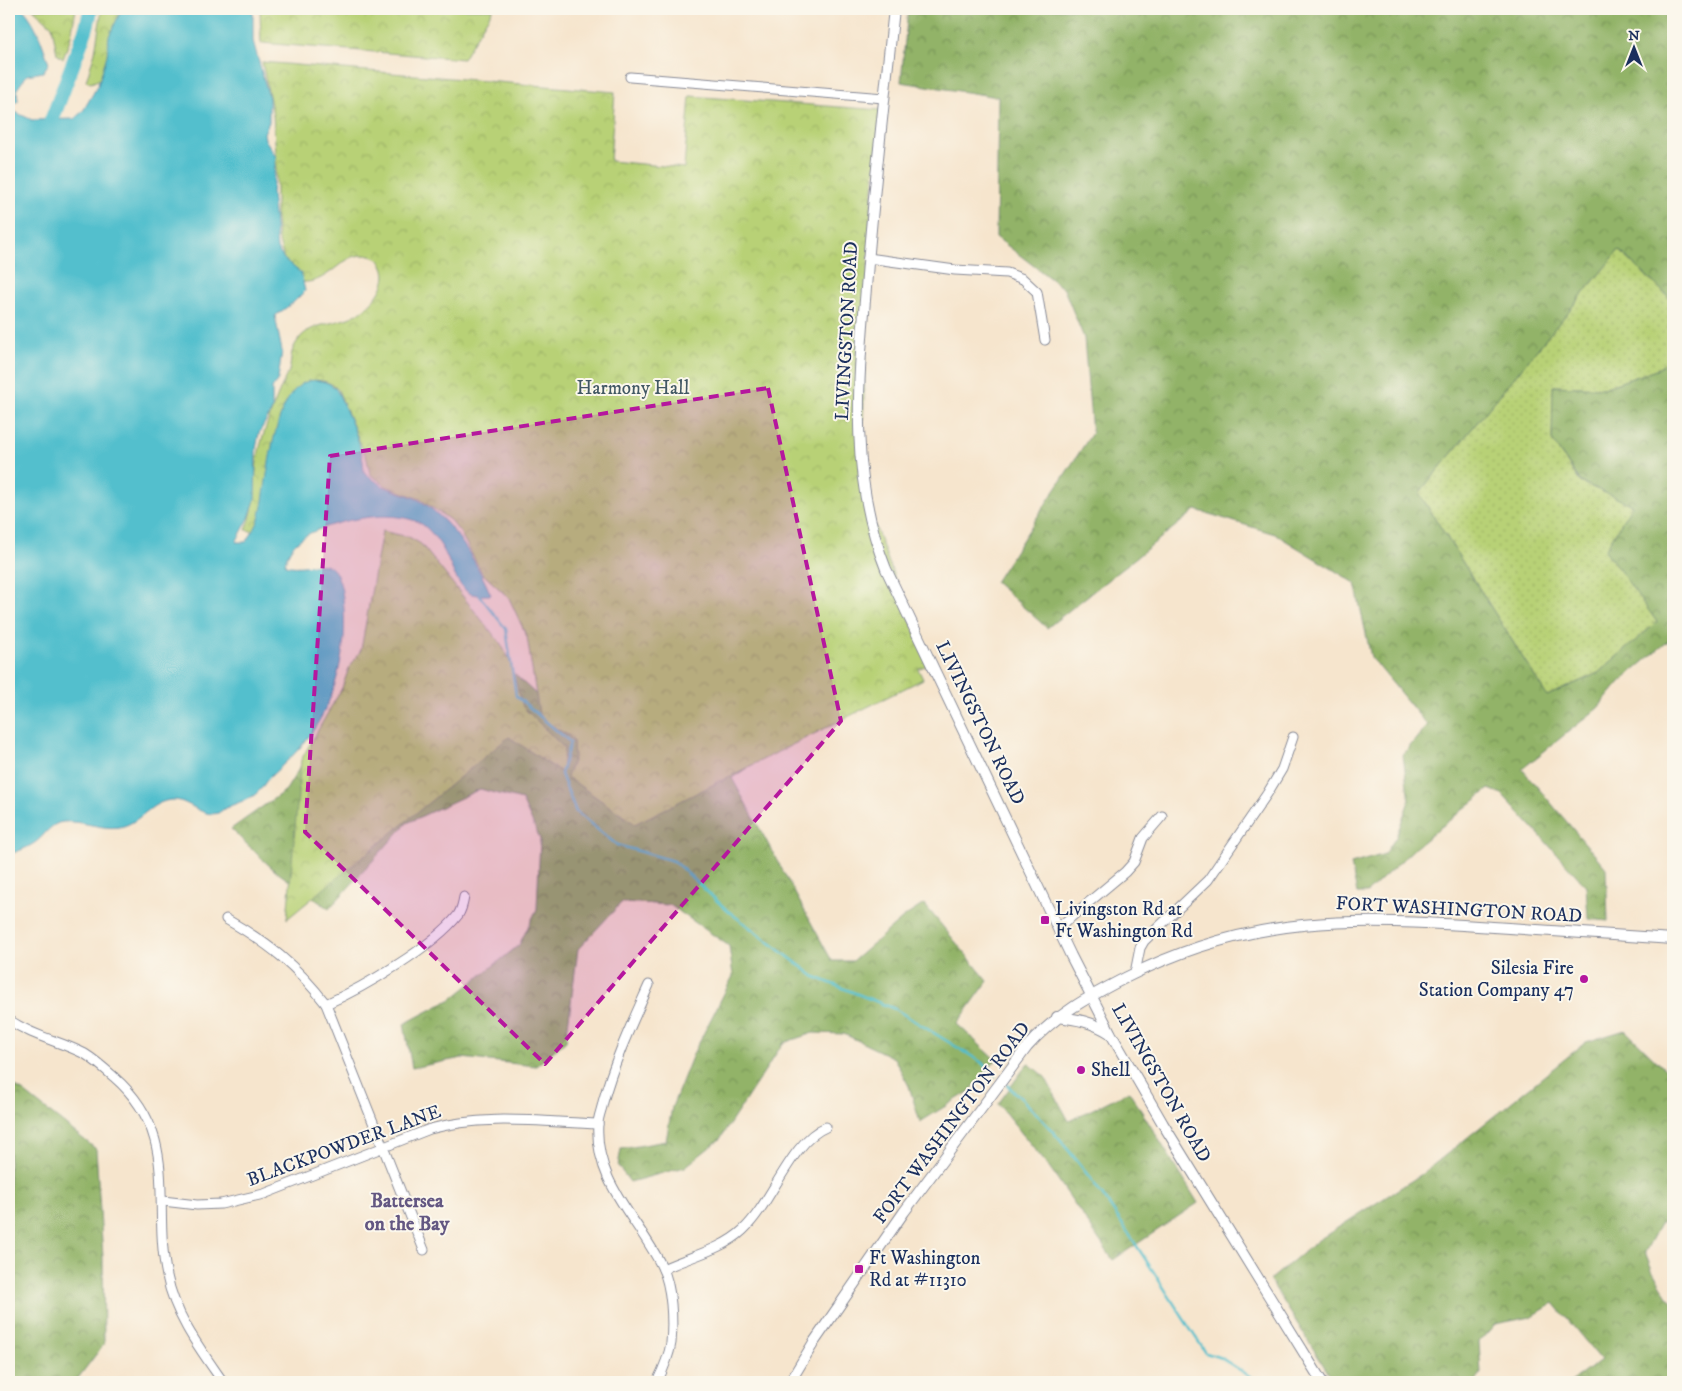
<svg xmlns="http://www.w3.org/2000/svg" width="1682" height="1391" font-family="'IM FELL DW Pica',serif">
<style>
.grass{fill:url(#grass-dots);stroke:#6a806a}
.forest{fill:url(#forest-crowns);stroke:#567162}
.park{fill:url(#park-crowns);stroke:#6a806a}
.water{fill:#53bfcd;stroke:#377796}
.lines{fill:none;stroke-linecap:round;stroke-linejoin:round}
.stream{stroke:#53bfcd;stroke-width:2.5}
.river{stroke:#53bfcd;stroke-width:15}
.minor-casing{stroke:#888a96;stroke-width:11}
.major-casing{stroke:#888a96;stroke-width:12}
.minor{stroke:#fff;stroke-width:9}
.major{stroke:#fff;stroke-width:10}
.marked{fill:#b5179e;fill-opacity:0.2;stroke:#b5179e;stroke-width:4;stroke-dasharray:10 6;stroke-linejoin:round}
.poi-dot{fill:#b5179e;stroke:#fbf7ec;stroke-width:2}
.labels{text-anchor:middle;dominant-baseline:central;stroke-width:4;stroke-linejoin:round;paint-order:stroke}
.street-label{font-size:19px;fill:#1b2f5e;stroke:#fbf7ec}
.park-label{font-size:19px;fill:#425864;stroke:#fbf7ec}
.poi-label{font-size:19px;fill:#1b2f5e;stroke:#fbf7ec;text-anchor:start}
.neighbourhood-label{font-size:20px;font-weight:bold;fill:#635782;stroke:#fbf7ec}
</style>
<defs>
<pattern id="grass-dots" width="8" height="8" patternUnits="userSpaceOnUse" patternTransform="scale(1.25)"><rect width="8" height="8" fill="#b8d176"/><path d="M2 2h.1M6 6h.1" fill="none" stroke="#9eb468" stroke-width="1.8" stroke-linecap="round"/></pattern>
<pattern id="forest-crowns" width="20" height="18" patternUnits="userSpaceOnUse" patternTransform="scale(1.25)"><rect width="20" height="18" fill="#92b367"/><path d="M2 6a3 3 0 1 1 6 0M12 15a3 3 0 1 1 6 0" fill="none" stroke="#769258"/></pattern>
<pattern id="park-crowns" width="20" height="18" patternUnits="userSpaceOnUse" patternTransform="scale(1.25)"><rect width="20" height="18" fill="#b8d176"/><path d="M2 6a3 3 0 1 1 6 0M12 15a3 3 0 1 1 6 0" fill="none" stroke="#9eb468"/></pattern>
</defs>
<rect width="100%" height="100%" fill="#fbf7ec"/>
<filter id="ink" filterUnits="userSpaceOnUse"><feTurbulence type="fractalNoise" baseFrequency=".02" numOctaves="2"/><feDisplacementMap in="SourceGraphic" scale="10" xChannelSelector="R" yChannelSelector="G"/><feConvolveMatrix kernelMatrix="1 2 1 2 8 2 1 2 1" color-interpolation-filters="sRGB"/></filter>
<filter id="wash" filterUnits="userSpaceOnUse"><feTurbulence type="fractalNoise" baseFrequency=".0096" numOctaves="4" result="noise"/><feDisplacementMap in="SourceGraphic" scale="20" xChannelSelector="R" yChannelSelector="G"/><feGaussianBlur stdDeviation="1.12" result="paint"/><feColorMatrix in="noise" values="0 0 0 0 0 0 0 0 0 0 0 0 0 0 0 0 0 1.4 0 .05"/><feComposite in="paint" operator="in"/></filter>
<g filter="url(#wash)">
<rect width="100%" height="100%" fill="#f6e5cd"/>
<path class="grass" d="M1619 250 1673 301V358L1656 370 1603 388 1554 386 1552 440 1580 482 1633 505 1606 550 1657 622 1598 673 1547 696 1419 493Z"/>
<g class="forest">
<path d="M908 9H1673V301L1619 250 1419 493 1547 696 1598 673 1657 622 1605 550 1632 505 1581 482 1552 440 1553 386 1603 388 1656 370 1673 358V637L1620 682 1598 708 1522 769 1606 868 1608 921 1588 919 1586 886 1502 794 1489 789 1416 847 1367 893H1357L1351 864 1385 854 1396 837 1409 801 1403 755 1427 725 1371 657 1355 583 1275 534 1196 510 1047 628 995 582 1092 433 1084 338 1064 289 996 237 998 97 901 82Z"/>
<path d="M479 641 541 699 783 744 732 778 832 961H853L904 917 924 904 988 981 957 1024 996 1060 970 1091 920 1122 909 1086 894 1058 844 1034 813 1033 783 1043 720 1139 685 1167 630 1182 618 1166 621 1149 666 1141 672 1107 694 1052 733 976 729 946 670 905 622 902 578 949 566 1041 536 1066 462 1058 412 1068 404 1024 453 998 519 945 537 909 540 839 522 800 480 789 407 823 329 909 274 870 231 829 286 790 340 702Z"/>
<path d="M1625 1030 1673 1077V1216L1660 1224 1645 1252 1653 1272 1673 1304V1382H1571L1601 1360 1554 1303 1531 1317 1495 1324 1479 1342 1481 1373 1476 1382H1334L1270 1280 1317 1241 1422 1174 1586 1042Z"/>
<path d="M1028 1063 1045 1077 1069 1121 1129 1091 1198 1203 1113 1260 1050 1168 998 1104Z"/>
<path d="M9 1083 24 1092 96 1149 103 1257 104 1344 75 1382H9Z"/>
</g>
<g class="park">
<path d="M33 9H76L71 36 63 59 57 54 52 26Z"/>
<path d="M102 9H129L105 77 91 83 86 81 95 52Z"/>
<path d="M260 9H493L463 59 261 43Z"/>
<path d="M262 62 615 92 610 161 684 168 690 96 881 110 870 220 861 488 927 665 918 669 923 679 635 824 567 777 574 758 573 741 569 736 551 725 539 714 527 637 509 598 482 573 460 532 450 520 420 499 386 486 370 474 367 459 338 390C328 377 304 377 295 391L256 532 246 530C257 505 253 482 258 456 261 438 276 398 284 381 285 377 288 374 289 371 293 356 288 354 299 339 312 321 342 325 360 312 377 300 395 277 378 259 345 242 333 285 302 282L286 267 278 238 276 220V154L273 115Z"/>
<path d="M382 531 409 537 421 544 501 644 509 659 523 707 564 748 562 771V773L509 737 287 919 301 760 342 688 349 668 361 650Z"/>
</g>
<g class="water">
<path d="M9 9H23C37 24 42 44 49 63L43 72 27 75 17 89 18 101 13 104 9 102Z"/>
<path d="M122 9H253V41L269 98V122L264 133 265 139 276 157 272 192 277 249 284 259 301 273 305 291 294 302 275 316 282 351 278 379 272 389V410L259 433 256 449 255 500 249 518 236 542H246C253 532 259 523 261 511 268 483 273 370 321 381 331 383 336 387 340 397 351 422 363 445 364 472 370 477 376 482 383 486 395 492 411 495 422 502 454 523 476 561 491 595 484 595 476 596 469 593 457 586 451 565 445 553 440 543 429 527 418 522 390 510 347 519 320 529 303 535 287 546 285 565 299 569 313 563 326 565 346 569 345 622 344 638 340 680 326 720 297 751 289 760 279 768 270 777 265 781 263 788 258 792 250 800 238 802 228 807 224 808 222 811 218 813 202 818 188 799 172 800 150 801 140 824 119 827 101 830 81 820 63 822 51 823 45 835 36 842 29 847 17 852 9 854V109L32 120 74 119 83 111 98 85 107 55 109 36Z"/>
</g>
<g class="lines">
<g class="stream">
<path d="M479 595 506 629 516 696 570 742 561 774 576 812 617 845 674 861 728 911 815 977 895 1009 981 1062 995 1076"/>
<path d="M1007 1085C1089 1158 1145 1262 1206 1353L1221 1358 1259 1382"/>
</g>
<path class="river" d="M45 138 86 29 91 9"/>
</g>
</g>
<g filter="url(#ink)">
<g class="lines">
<g class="minor-casing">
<g id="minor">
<path d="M630 77 884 98"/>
<path d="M868 258 955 270 1007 273 1023 279 1037 292 1045 340"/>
<path d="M226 919C268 943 296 965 326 1004L424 1250"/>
<path d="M1058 928 1125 872 1134 862 1143 838 1162 816"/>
<path d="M1135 973 1140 948 1144 941 1208 880 1267 794 1282 769 1293 737"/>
<path d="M649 985C632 1023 614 1061 603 1102 602 1109 598 1117 598 1124 594 1183 639 1219 662 1267 672 1287 673 1321 671 1343 669 1356 663 1370 657 1382"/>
<path d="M326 1004C363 988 434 946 458 915 462 909 463 903 464 897"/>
<path d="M9 1020C34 1037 60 1041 85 1054 95 1060 105 1069 114 1077 182 1136 151 1202 167 1276 175 1316 200 1349 223 1382"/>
<path d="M163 1201 197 1205 221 1204 264 1194 430 1129C484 1114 542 1122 598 1124"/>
<path d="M663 1269C688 1257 722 1250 743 1230 772 1203 791 1141 826 1127"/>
</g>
</g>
<g class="major-casing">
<g id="major">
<path d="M894 9C884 102 873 195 866 288 858 384 849 477 886 569L1071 956 1111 1034 1163 1124 1322 1382"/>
<path d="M1057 1017C1077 1019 1093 1022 1110 1033"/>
<path d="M790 1382 814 1342 904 1212 1027 1047C1055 1015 1088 997 1125 978 1252 913 1355 918 1493 927 1553 931 1613 935 1673 939"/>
</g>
</g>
<use href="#minor" class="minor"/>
<use href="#major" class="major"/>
</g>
</g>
<path class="marked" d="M768 388 841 721 545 1064 305 832 330 456Z"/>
<g class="poi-dot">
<rect x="1040" y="915" width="10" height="10" rx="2.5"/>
<circle cx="1584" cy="979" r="5"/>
<circle cx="1081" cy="1070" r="5"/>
<rect x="854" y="1264" width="10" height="10" rx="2.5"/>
</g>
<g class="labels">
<g class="street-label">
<text transform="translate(847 331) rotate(-87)">LIVINGSTON ROAD</text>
<text transform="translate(980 723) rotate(64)">LIVINGSTON ROAD</text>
<text transform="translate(1459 910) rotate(3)">FORT WASHINGTON ROAD</text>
<text transform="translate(1161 1083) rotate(60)">LIVINGSTON ROAD</text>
<text transform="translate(952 1123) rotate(-53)">FORT WASHINGTON ROAD</text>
<text transform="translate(344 1146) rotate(-20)">BLACKPOWDER LANE</text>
</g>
<g class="park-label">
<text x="633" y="388">Harmony Hall</text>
</g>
<g class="poi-label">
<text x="1055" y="909">Livingston Rd at<tspan x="1055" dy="22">Ft Washington Rd</tspan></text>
<text x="1574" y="968" text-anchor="end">Silesia Fire<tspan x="1574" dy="22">Station Company 47</tspan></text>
<text x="1091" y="1070">Shell</text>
<text x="869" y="1258">Ft Washington<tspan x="869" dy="22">Rd at #11310</tspan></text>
</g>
<g class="neighbourhood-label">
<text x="407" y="1201">Battersea<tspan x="407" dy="23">on the Bay</tspan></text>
</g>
</g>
<rect width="1682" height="1391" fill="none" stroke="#fbf7ec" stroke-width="30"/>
<g transform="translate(1634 48)" stroke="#fbf7ec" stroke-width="4" paint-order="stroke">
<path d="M0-4L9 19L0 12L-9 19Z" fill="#1b2f5e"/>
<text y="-8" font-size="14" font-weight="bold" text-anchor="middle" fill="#1b2f5e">N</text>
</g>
</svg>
